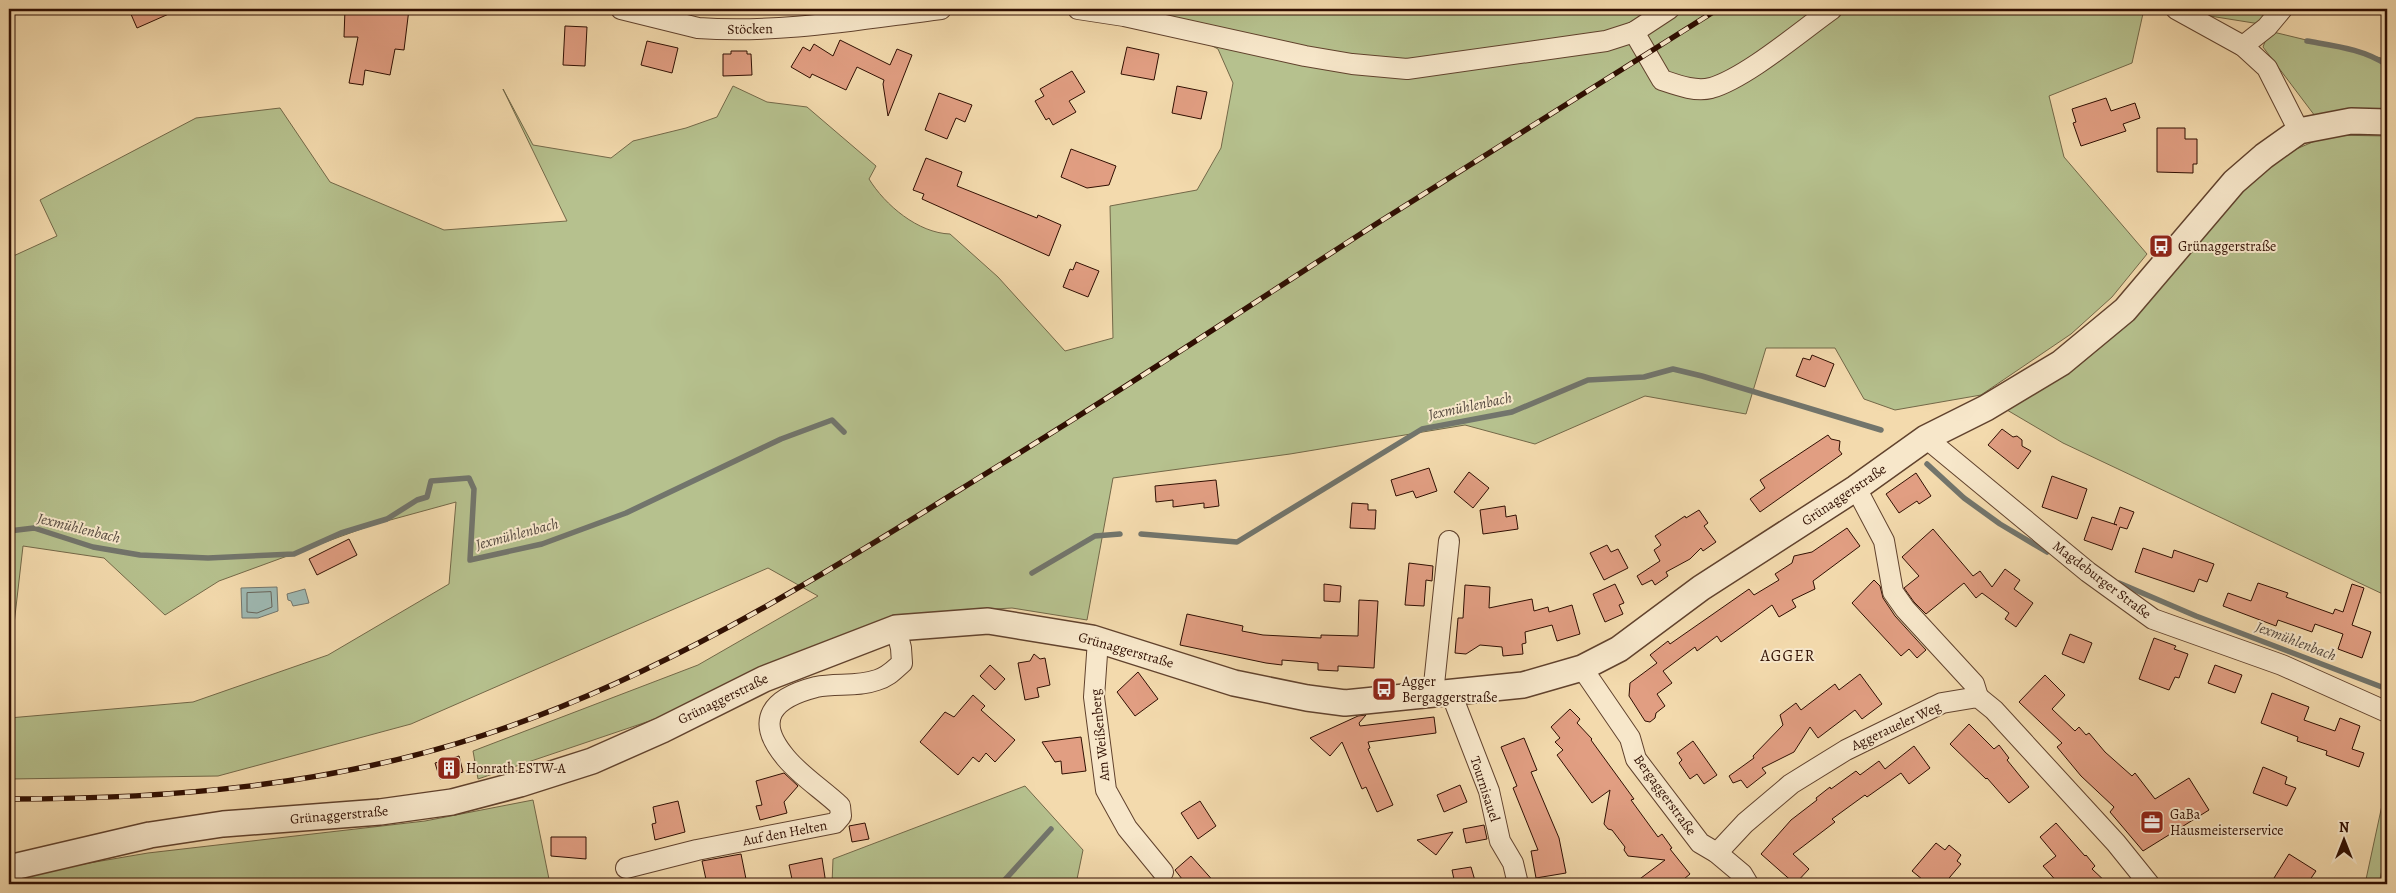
<svg xmlns="http://www.w3.org/2000/svg" width="2396" height="893" font-family="Alegreya,serif">
<style>
.green{fill:#b6c18e;stroke:#736848}
.water{fill:#9eb9b3;stroke:#72756c}
.lines{fill:none;stroke-linecap:round;stroke-linejoin:round}
.shore{stroke:#67645a;stroke-width:1}
.stream{stroke:#72756c;stroke-width:5.5}
.building{fill:#e19e82;stroke:#300f02}
.minor-casing{stroke:#61422d;stroke-width:22}
.tertiary-casing{stroke:#61422d;stroke-width:28}
.minor{stroke:#f7e7ca;stroke-width:20}
.tertiary{stroke:#f7e7ca;stroke-width:25}
.rail-casing{stroke:#300f02;stroke-width:5.5}
.rail{stroke:#f7e7ca;stroke-width:4;stroke-dasharray:11;stroke-linecap:butt}
.labels{text-anchor:middle;dominant-baseline:central;stroke-width:4;stroke-linejoin:round;paint-order:stroke}
.street-label{font-size:14px;fill:#300f02;stroke:#f7e7ca}
.poi-label{font-size:14px;fill:#300f02;stroke:#f7e7ca;text-anchor:start}
.water-label{font-size:15px;font-style:italic;fill:#564a40;stroke:#f7e7ca}
.quarter-label{font-size:16px;letter-spacing:1px;fill:#300f02;stroke:#f7e7ca}
</style>
<rect width="100%" height="100%" fill="#f3daad"/>
<filter id="stains"><feTurbulence type="fractalNoise" baseFrequency=".004" numOctaves="4"/><feColorMatrix values="0 0 0 0 .2 0 0 0 0 .09 0 0 0 0 .02 0 0 0 .5 -.17"/></filter>
<radialGradient id="worn" r=".72"><stop offset=".6" stop-color="#630" stop-opacity="0"/><stop offset="1" stop-color="#630" stop-opacity=".3"/></radialGradient>
<g class="green">
<path d="M1143 9H1839L1841 11 1846 9H2144L2132 63 2049 96 2064 157 2147 254 2112 297 2071 334 1981 395 1895 410 1864 399 1835 348H1766L1746 414 1645 396 1535 444 1465 425 1290 454 1113 478 1087 620 1012 608 893 615 688 708 478 779 473 751 698 665 818 596 768 568 411 724 218 776 9 779V718L193 702 328 655 449 584 456 502 372 525 219 581 165 615 104 558 23 546 9 668V258L57 236 40 200 196 118 280 108 330 182 444 230 567 221 503 89 533 145 611 158 633 141 686 128 717 117 733 86 767 102 807 107 876 166 869 179C885 205 918 233 950 234L998 277 1065 351 1113 338 1110 206 1197 190 1221 148 1233 83 1218 49Z"/>
<path d="M2166 9H2274L2260 24Z"/>
<path d="M2269 31 2385 59 2387 51V111L2315 116 2263 47Z"/>
<path d="M2329 135 2387 136V596L2063 443 2007 410 2078 366 2131 322 2218 215 2273 159Z"/>
<path d="M2387 782V846L2379 884H2365Z"/>
<path d="M1025 786 1083 850 1076 884H832L833 859Z"/>
<path d="M533 800 550 884H9V881L54 869 148 853 425 821Z"/>
</g>
<g class="water">
<path d="M277 587 278 611 258 618H242L241 588Z"/>
<path d="M305 589 309 603 293 606 291 601 288 600 287 594Z"/>
</g>
<g class="lines">
<path class="shore" d="M271 592 272 607 257 613 247 612V593Z"/>
<g class="stream">
<path d="M2307 41C2335 46 2364 49 2387 65"/>
<path d="M1927 464 1964 498 2000 524 2047 552"/>
<path d="M9 531 34 528 93 547 140 555 208 558 294 554 341 533 387 519 417 500 427 497 431 481 469 478 474 489 470 560 542 544 626 513 781 439 832 420 844 432"/>
<path d="M1141 534 1237 542 1422 429 1512 412 1588 380 1644 377 1673 369 1702 376 1881 430"/>
<path d="M1032 573 1095 536 1120 534"/>
<path d="M2119 583 2196 616 2387 689"/>
<path d="M1001 884 1051 829"/>
</g>
</g>
<g class="building">
<path d="M137 9H180L137 28 130 12Z"/>
<path d="M345 9H409L404 50 395 49 390 75 365 70 363 85 349 83 358 37H344Z"/>
<path d="M565 26 587 27 585 66 563 65Z"/>
<path d="M840 40 890 65 897 49 912 55 888 116 883 84 884 80 857 67 846 90 812 74 810 78 791 67 803 47 810 51 814 44 833 56Z"/>
<path d="M647 41 678 48 672 73 641 65Z"/>
<path d="M1127 47 1159 54 1154 80 1121 74Z"/>
<path d="M731 51H747V54H751L752 75 723 76V54H731Z"/>
<path d="M1072 71 1085 92 1069 101 1076 112 1053 125 1049 118 1046 120 1035 101 1044 96 1040 89Z"/>
<path d="M1177 86 1207 92 1201 119 1172 113Z"/>
<path d="M939 93 972 105 965 122 956 118 947 139 925 130Z"/>
<path d="M2106 98 2111 111 2135 103 2140 118 2123 124 2126 131 2081 146 2073 123 2076 122 2072 109Z"/>
<path d="M2157 128H2185V139H2197V164H2193V173L2157 172Z"/>
<path d="M1071 149 1116 166 1109 185 1087 188 1061 177Z"/>
<path d="M926 158 962 172 957 186 1037 218 1038 215 1061 225 1049 256 922 199 924 194 913 190Z"/>
<path d="M1076 262 1099 271 1088 297 1063 287 1070 269 1073 270Z"/>
<path d="M1812 355 1834 364 1825 387 1796 376 1803 358 1810 360Z"/>
<path d="M2002 429 2013 437 2017 436 2022 440V446L2031 451 2018 469 1988 445Z"/>
<path d="M1828 435 1831 439 1840 441 1839 450 1842 454 1760 512 1750 499 1765 488 1760 480Z"/>
<path d="M1429 468 1437 491 1416 498 1413 491 1396 496 1391 480Z"/>
<path d="M1469 472 1489 488 1473 508 1454 492Z"/>
<path d="M1916 473 1931 496 1919 504 1917 501 1899 513 1886 494Z"/>
<path d="M2052 476 2087 489 2077 519 2042 507Z"/>
<path d="M1216 480 1219 506 1204 508V503L1173 507V500L1156 502 1155 486Z"/>
<path d="M1352 503 1368 504V510H1376L1375 529 1350 528Z"/>
<path d="M1505 506 1506 517 1516 515 1518 529 1483 534 1480 510Z"/>
<path d="M2120 507 2134 512 2127 529 2120 527 2112 550 2084 540 2092 517 2117 525 2114 524Z"/>
<path d="M1699 510 1708 523 1704 526 1716 542 1703 551 1701 548 1690 559 1666 572 1668 576 1655 585 1652 580 1642 585 1637 576 1660 561 1654 550 1661 545 1655 536 1685 516 1686 518Z"/>
<path d="M1847 528 1860 546 1813 581 1815 589 1792 600 1796 607 1779 617 1772 605 1721 642 1717 636 1697 651 1695 647 1663 671 1672 683 1657 694 1665 706 1656 713 1655 718 1650 722 1645 721 1629 696 1630 683 1657 663 1650 655 1668 641 1670 644 1749 589 1754 595 1779 580 1775 574 1792 563 1794 556 1812 552Z"/>
<path d="M1933 529 1973 576 1980 571 1992 587 2005 569 2020 580 2014 589 2033 603 2016 627 2005 619 2009 613 1982 593 1976 598 1964 583 1926 614 1914 602 1904 588 1919 576 1902 557Z"/>
<path d="M349 539 357 555 317 575 309 559Z"/>
<path d="M1607 545 1611 552 1618 549 1628 568 1604 580 1590 553Z"/>
<path d="M2143 548 2172 558 2174 550 2214 564 2207 582 2199 579 2194 592 2135 572Z"/>
<path d="M1409 563 1433 566 1432 581 1426 580 1424 606 1405 605Z"/>
<path d="M1874 580 1880 586 1883 598 1895 616 1926 650 1917 658 1909 649 1901 656 1852 603Z"/>
<path d="M2258 583 2288 593 2286 597 2333 614 2335 609 2343 612 2352 584 2364 588 2352 625 2371 632 2362 658 2338 649 2343 634 2315 624 2312 632 2278 620 2276 626 2223 606 2228 593 2251 601Z"/>
<path d="M1324 584 1341 586 1340 602 1324 601Z"/>
<path d="M1615 584 1624 603 1619 605 1623 614 1605 622 1593 594Z"/>
<path d="M1465 585 1490 587 1489 608 1532 599 1534 611 1548 607 1549 612 1572 605 1580 634 1557 641 1552 625 1525 632 1526 643 1522 644 1523 654 1503 656 1502 647 1480 645 1466 654 1455 653 1458 618H1463Z"/>
<path d="M1359 600 1378 601 1374 668 1338 666V671L1318 670V663L1282 660V665L1266 663 1180 645 1187 614 1243 626 1242 631 1263 635 1321 638V635L1358 636Z"/>
<path d="M2070 634 2092 643 2084 663 2062 654Z"/>
<path d="M2154 638 2176 646 2174 649 2188 654 2179 678 2175 677 2169 690 2139 679Z"/>
<path d="M1034 654 1040 659 1045 658 1050 685 1037 688 1039 697 1025 700 1018 663 1030 661Z"/>
<path d="M990 665 1005 679 995 690 980 676Z"/>
<path d="M2215 665 2242 675 2235 693 2208 683Z"/>
<path d="M1138 672 1158 699 1135 716 1117 692Z"/>
<path d="M1860 674 1882 704 1862 719 1855 710 1818 738 1810 727 1794 752 1762 768 1766 773 1747 788 1741 780 1733 783 1729 776 1754 758 1753 756 1783 725 1780 715 1796 703 1801 710 1835 684 1839 690Z"/>
<path d="M2045 675 2065 695 2052 709 2075 731 2079 727 2086 735 2089 733 2105 752 2132 776 2135 773 2155 799 2189 778 2209 810 2143 851 2110 812 2114 807 2081 776 2057 747 2062 743 2019 702Z"/>
<path d="M2272 693 2309 707 2304 720 2335 731 2340 718 2360 726 2352 749 2364 753 2359 767 2326 755 2327 751 2297 741 2298 737 2261 723Z"/>
<path d="M973 695 985 706 981 710 1015 740 995 762 986 753 979 762 973 757 958 775 920 742 945 712 954 717Z"/>
<path d="M1570 709 1580 719 1577 723 1592 739 1591 740 1634 799 1631 800 1658 837 1662 834 1672 848 1670 849 1690 874 1678 884H1633L1665 860 1628 856 1624 850 1625 847 1612 830 1608 829 1604 824 1610 790 1592 803 1557 755 1563 750 1555 742 1560 738 1551 727Z"/>
<path d="M1366 715 1359 723 1360 726 1434 717 1436 733 1368 742 1370 748 1368 749 1393 805 1377 812 1366 787 1362 789 1342 742 1330 756 1310 738 1358 716Z"/>
<path d="M1969 724 1994 749 1999 745 2009 758 2007 760 2029 787 2009 803 1987 778 1986 779 1950 744Z"/>
<path d="M1081 737 1086 771 1062 774 1061 761 1055 762 1042 742Z"/>
<path d="M1524 738 1537 770 1531 772 1559 838 1566 873 1536 878 1531 851 1538 850 1513 788 1517 786 1501 747Z"/>
<path d="M1693 741 1717 775 1704 784 1697 774 1690 779 1679 763 1682 760 1677 753Z"/>
<path d="M1914 746 1930 768 1909 784 1901 773 1867 797 1865 795 1832 819 1835 822 1793 854 1809 869 1795 884 1761 854 1791 820 1817 800 1816 798 1830 787 1831 789 1856 771 1860 775 1879 761 1885 769Z"/>
<path d="M459 756 463 772 440 779 435 763Z"/>
<path d="M2263 767 2287 777 2285 784 2296 788 2287 806 2253 793Z"/>
<path d="M784 773 798 786 784 802 787 813 760 820 756 806 762 805 756 781Z"/>
<path d="M1460 785 1467 802 1444 812 1437 795Z"/>
<path d="M678 801 685 832 655 840 652 824 656 823 653 807Z"/>
<path d="M1200 801 1216 826 1198 839 1181 813Z"/>
<path d="M865 823 869 839 852 842 849 826Z"/>
<path d="M2056 823 2085 856 2086 855 2095 866 2092 869 2108 884H2059L2043 866 2056 856 2040 837Z"/>
<path d="M1484 825 1487 839 1466 843 1463 829Z"/>
<path d="M1453 832 1436 855 1417 840Z"/>
<path d="M551 837H586V859L551 856Z"/>
<path d="M1936 843 1945 850 1949 845 1961 855 1957 861 1961 864 1944 884H1928L1912 871Z"/>
<path d="M741 854 747 884H707L702 861Z"/>
<path d="M2289 854 2316 871 2307 884H2283L2274 878Z"/>
<path d="M1191 856 1216 884H1186L1175 870Z"/>
<path d="M822 858 826 884H793L789 865Z"/>
<path d="M1471 867 1476 884H1455L1452 870Z"/>
</g>
<g class="lines">
<g class="minor-casing">
<g id="minor">
<path d="M621 9 698 28C779 34 861 19 941 9"/>
<path d="M1078 9 1124 16 1305 56 1352 64 1407 69 1606 41 1634 32 1669 9"/>
<path d="M2176 9 2243 46 2267 68 2299 131"/>
<path d="M1634 32 1662 80C1677 85 1695 92 1711 88 1746 78 1801 31 1832 9"/>
<path d="M2243 46 2267 27 2282 9"/>
<path d="M1926 438 2088 572 2153 619 2282 665 2387 712"/>
<path d="M1856 488 1884 541 1893 592 1905 609 1974 684 1978 697"/>
<path d="M1098 640 1094 697 1106 790 1127 828 1163 872"/>
<path d="M1582 668 1630 738 1636 759 1700 843 1717 853 1742 874 1748 884"/>
<path d="M1451 693 1489 791 1500 841 1513 863 1518 884"/>
<path d="M1433 694 1449 541"/>
<path d="M1717 853 1745 823 1791 784 1846 750 1942 703 1978 697 1994 710 2116 843 2149 884"/>
<path d="M626 868 697 850 835 823 841 816 840 806C823 790 801 776 786 758 753 719 773 698 816 687 836 683 858 687 877 680 888 677 894 670 902 663L901 648 896 628"/>
</g>
</g>
<g class="tertiary-casing">
<path id="tertiary" d="M9 868 150 835 223 824 380 812 452 802 520 784 592 761 662 730 764 679 896 628 988 621 1092 638 1234 683 1307 698 1345 703 1523 685 1582 668 1619 649 1701 588 1856 488 1926 438 1986 408 2061 363 2125 310 2234 182 2264 156 2299 131 2351 121 2387 122"/>
</g>
<use href="#minor" class="minor"/>
<use href="#tertiary" class="tertiary"/>
<g class="rail-casing">
<path id="rail" d="M9 799C170 799 329 786 484 735 671 674 836 566 1003 463 1129 386 1252 304 1376 224 1490 152 1604 81 1718 9"/>
</g>
<use href="#rail" class="rail"/>
</g>
<defs>
<g id="bus-square" transform="scale(1.25)"><rect x="-9" y="-9" width="18" height="18" rx="4" fill="#8f2418" stroke="#f7e7ca"/><path d="M-5-6H5V4H4V6H2V4H-2V6H-4V4H-5ZM-3.5-4V0h7V-4ZM-3.5 1.2v1.5H-2V1.2ZM2 1.2v1.5H3.5V1.2Z" fill="#fff"/></g>
<g id="building-square" transform="scale(1.25)"><rect x="-9" y="-9" width="18" height="18" rx="4" fill="#8f2418" stroke="#f7e7ca"/><path d="M-4-6H4V6H1V3H-1V6H-4ZM-2.5-4.3h1.7v1.8h-1.7ZM.8-4.3h1.7v1.8H.8ZM-2.5-1h1.7V.8h-1.7ZM.8-1h1.7V.8H.8Z" fill="#fff"/></g>
<g id="office-square" transform="scale(1.25)"><rect x="-9" y="-9" width="18" height="18" rx="4" fill="#8f2418" stroke="#f7e7ca"/><path d="M-6-3h4V-5.5h4V-3h4V5H-6ZM-1-4.5V-3h2v-1.5ZM-6 0V1H6V0Z" fill="#fff"/></g>
</defs>
<g fill-rule="evenodd">
<use href="#bus-square" x="2161" y="246"/>
<use href="#bus-square" x="1384" y="689"/>
<use href="#building-square" x="449" y="768"/>
<use href="#office-square" x="2152" y="822"/>
</g>
<g class="labels">
<g class="street-label">
<text transform="translate(750 29) rotate(-1)">Stöcken</text>
<text transform="translate(1844 495) rotate(-34)">Grünaggerstraße</text>
<text transform="translate(2102 580) rotate(37)">Magdeburger Straße</text>
<text transform="translate(1126 650) rotate(16)">Grünaggerstraße</text>
<text transform="translate(723 699) rotate(-26)">Grünaggerstraße</text>
<text transform="translate(1896 726) rotate(-25)">Aggeraueler Weg</text>
<text transform="translate(1100 735) rotate(-96)">Am Weißenberg</text>
<text transform="translate(1485 789) rotate(72)">Tournisauel</text>
<text transform="translate(1665 795) rotate(54)">Bergaggerstraße</text>
<text transform="translate(339 815) rotate(-5)">Grünaggerstraße</text>
<text transform="translate(785 833) rotate(-11)">Auf den Helten</text>
</g>
<g class="poi-label">
<text x="2178" y="246">Grünaggerstraße</text>
<text x="1402" y="681">Agger<tspan x="1402" dy="16">Bergaggerstraße</tspan></text>
<text x="466" y="768">Honrath ESTW-A</text>
<text x="2170" y="814">GaBa<tspan x="2170" dy="16">Hausmeisterservice</tspan></text>
</g>
<g class="water-label">
<text transform="translate(1470 406) rotate(-12)">Jexmühlenbach</text>
<text transform="translate(79 528) rotate(14)">Jexmühlenbach</text>
<text transform="translate(517 534) rotate(-15)">Jexmühlenbach</text>
<text transform="translate(2296 641) rotate(21)">Jexmühlenbach</text>
</g>
<g class="quarter-label">
<text x="1788" y="656">AGGER</text>
</g>
</g>
<rect width="2396" height="893" fill="none" stroke="#f3daad" stroke-width="30"/>
<rect x="10" y="10" width="2376" height="873" fill="none" stroke="#300f02" stroke-width="2.5"/>
<rect x="15" y="15" width="2366" height="863" fill="none" stroke="#300f02"/>
<g transform="translate(2344 840)" stroke="#f7e7ca" stroke-width="4" paint-order="stroke">
<path d="M0-4L9 19L0 12L-9 19Z" fill="#300f02"/>
<text y="-8" font-size="14" font-weight="bold" text-anchor="middle" fill="#300f02">N</text>
</g>
<rect width="100%" height="100%" filter="url(#stains)"/>
<rect width="100%" height="100%" fill="url(#worn)"/>
</svg>
